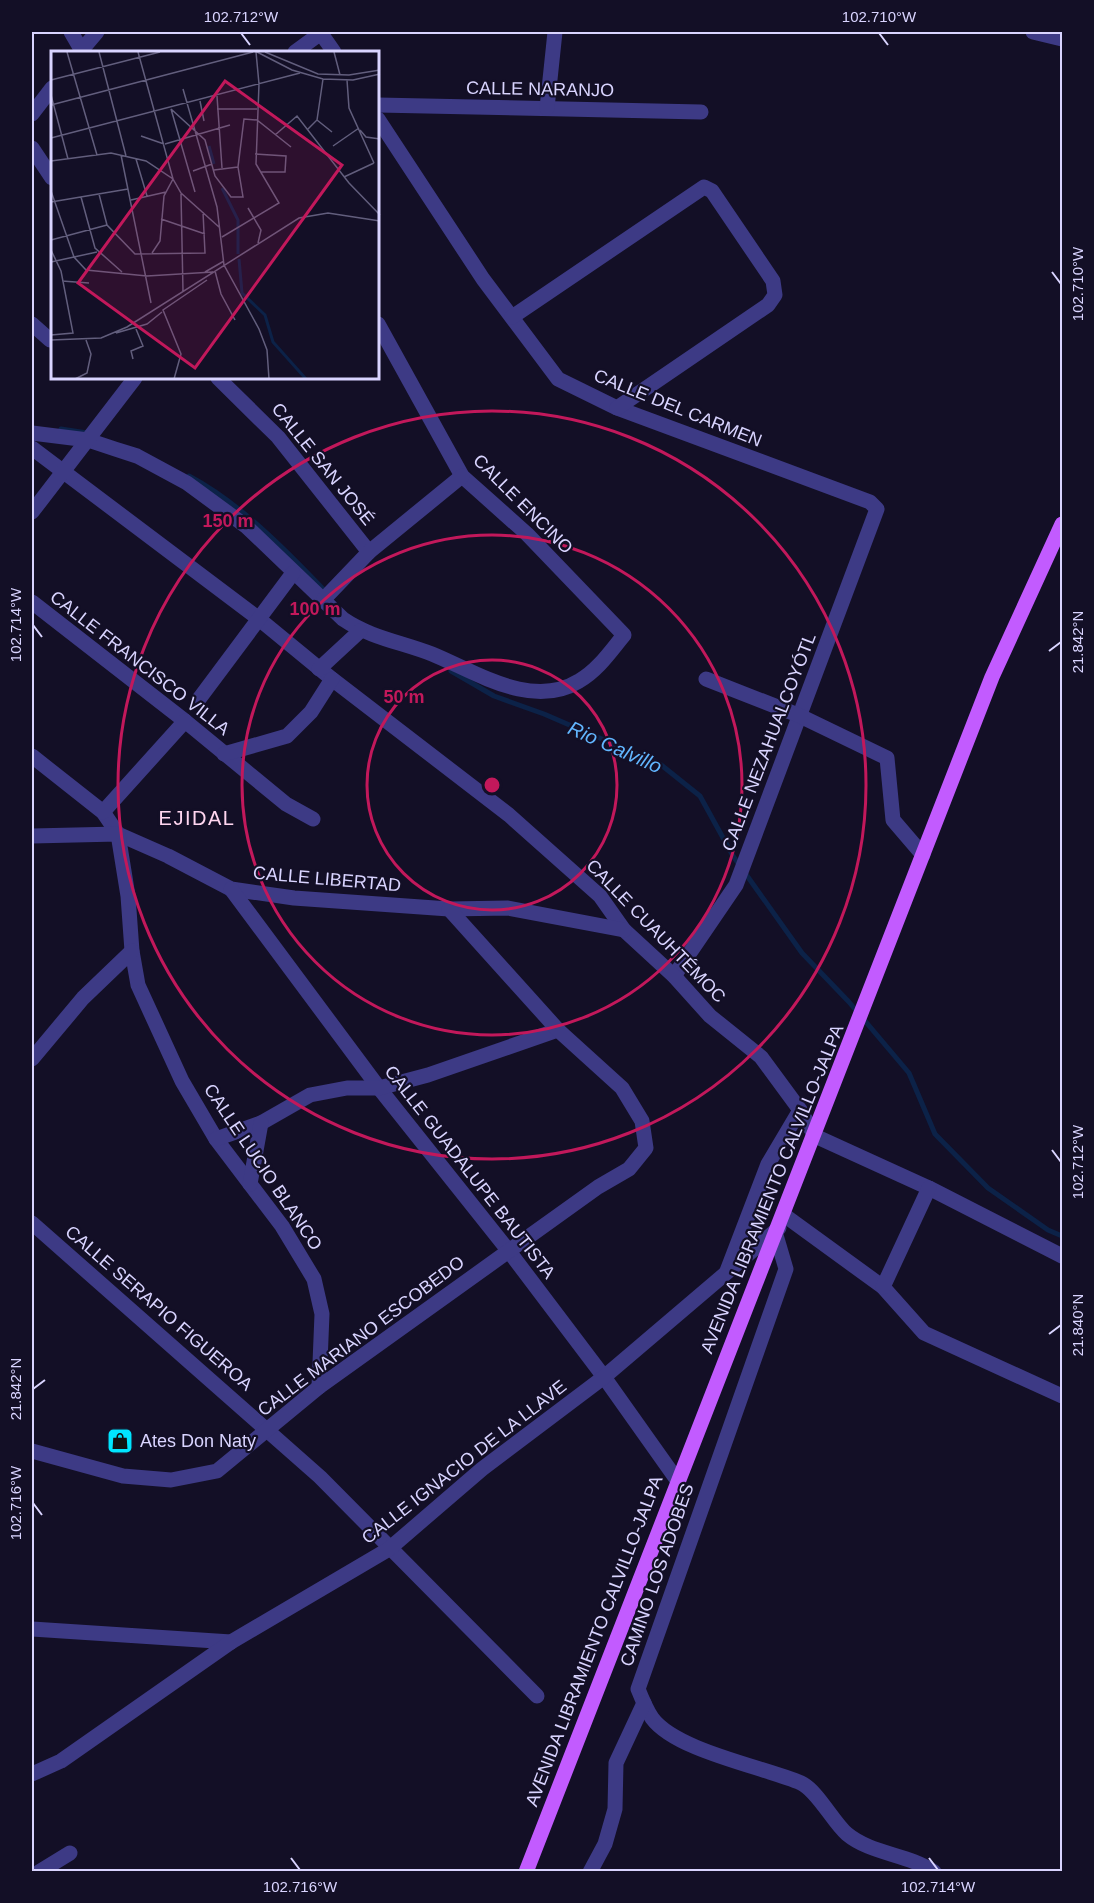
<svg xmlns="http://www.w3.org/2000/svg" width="1094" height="1903" font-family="Arial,sans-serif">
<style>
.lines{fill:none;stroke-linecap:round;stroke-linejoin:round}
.stream{stroke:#0c2248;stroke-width:5}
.minor{stroke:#3d3a85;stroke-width:15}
.major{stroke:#c25bff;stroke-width:15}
.ticks{fill:none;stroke:#d9d4ff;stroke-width:2}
.ring{fill:none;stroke:#c2185b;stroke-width:3}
.labels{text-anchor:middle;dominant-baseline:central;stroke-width:4.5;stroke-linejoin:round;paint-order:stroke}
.street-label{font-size:18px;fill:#d9d4ff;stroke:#130f26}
.poi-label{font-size:18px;fill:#d9d4ff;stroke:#130f26;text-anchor:start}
.water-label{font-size:20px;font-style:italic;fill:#62b6ff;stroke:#130f26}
.neighbourhood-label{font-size:20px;letter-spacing:1.5px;fill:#ffd6f0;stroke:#130f26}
.inset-river{fill:none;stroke:#0c2248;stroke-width:3}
.inset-road{fill:none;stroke:#625e7d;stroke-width:1.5}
.view{fill:#c2185b;fill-opacity:0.15;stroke:#c2185b;stroke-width:3}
.inset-edge{fill:none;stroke:#d9d4ff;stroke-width:3}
.centre{fill:#c2185b;stroke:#130f26;stroke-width:3}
.ring-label{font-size:18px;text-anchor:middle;font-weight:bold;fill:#c2185b;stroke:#130f26;stroke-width:4.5;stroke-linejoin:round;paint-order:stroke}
.neatline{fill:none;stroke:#d9d4ff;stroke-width:2}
.ticks-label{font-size:15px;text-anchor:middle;fill:#d9d4ff}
</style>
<rect width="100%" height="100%" fill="#130f26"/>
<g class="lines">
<g class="stream">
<path d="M61 429 87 433"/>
<path d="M189 476C240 503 287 551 326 592"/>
<path d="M451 671 494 696 544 714 660 764 700 796 733 856 802 953 849 1002 909 1073 935 1134 988 1188 1048 1230 1062 1236"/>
</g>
<g class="minor">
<path d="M71 32 82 51"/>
<path d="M320 32 334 52"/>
<path d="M1033 32 1062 39"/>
<path d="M80 52 97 32"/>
<path d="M295 52 321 33"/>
<path d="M378 105 701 112"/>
<path d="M547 108 555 32"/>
<path d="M32 114 52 88"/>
<path d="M378 119 483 279 558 379 617 408 870 502 877 509 736 885 674 976"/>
<path d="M32 148 52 178"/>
<path d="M512 317 704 187 712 191 773 281 775 295 768 305 617 408"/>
<path d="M32 324 50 340"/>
<path d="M218 378 278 437 369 552"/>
<path d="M32 433 88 440 115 449 137 456 187 483 247 527 343 619C371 638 401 642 432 654 476 672 532 710 579 681 598 670 610 652 624 635L527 534 462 476 378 324"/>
<path d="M32 448 259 619 332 679 509 815 600 896 624 930 674 976 710 1016 761 1057 800 1110 815 1136 929 1188 1062 1256"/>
<path d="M32 512 135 378"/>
<path d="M324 599 369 552 462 476"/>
<path d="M32 602 185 721 286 804 313 819"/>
<path d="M319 669 360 631"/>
<path d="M706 679 798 715 887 758 893 820 923 855"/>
<path d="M199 699 293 573"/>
<path d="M224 754 287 736 311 712 332 679"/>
<path d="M32 756 103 812 118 834 168 856 231 889 294 898 449 909 508 908 624 930"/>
<path d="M103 812 185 721"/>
<path d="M32 836 118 834 128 896 132 951 138 985 182 1081 216 1139 282 1226 314 1279 322 1314 319 1387"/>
<path d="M231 889 379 1088 508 1250 604 1377 677 1480"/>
<path d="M32 1059 83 998 132 951"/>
<path d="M216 1139 261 1123 310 1095 347 1088H379L428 1075 558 1030"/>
<path d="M250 1184 261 1123"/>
<path d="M784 1215 883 1287 924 1333 1062 1396"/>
<path d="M32 1223 320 1477 537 1696"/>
<path d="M776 1235 786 1269 638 1689C642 1699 646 1709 652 1718 676 1751 764 1767 801 1783 817 1790 833 1822 847 1834 871 1854 908 1854 934 1872"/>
<path d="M727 1271 768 1164 800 1110"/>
<path d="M883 1287 929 1188"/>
<path d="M32 1451 123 1476 171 1480 217 1471 319 1387 598 1187 629 1169 646 1148 642 1121 622 1088 558 1030 449 909"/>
<path d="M32 1629 231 1642"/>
<path d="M32 1774 61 1761 231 1642 389 1549 482 1469 604 1377 779 1228"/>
<path d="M39 1872 70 1853"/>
<path d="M590 1872 605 1844 615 1809 616 1763 644 1703"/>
</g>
<path class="major" d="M526 1872 992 677 1062 524"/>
</g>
<path class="ticks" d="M241 33 250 45M879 33 888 45M1052 272 1061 284M33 625 42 637M1049 651 1061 642M1052 1150 1061 1162M1049 1334 1061 1325M33 1389 45 1380M33 1503 42 1515M291 1858 300 1870M929 1858 938 1870"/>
<g class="ring">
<circle cx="492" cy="785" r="125"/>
<circle cx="492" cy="785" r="250"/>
<circle cx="492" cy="785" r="374"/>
</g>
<defs>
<g id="shop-square" transform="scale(1.35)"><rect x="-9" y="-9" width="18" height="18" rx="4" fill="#00e5ff" stroke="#130f26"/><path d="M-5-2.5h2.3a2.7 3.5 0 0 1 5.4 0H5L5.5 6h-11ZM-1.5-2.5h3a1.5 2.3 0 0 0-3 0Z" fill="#111"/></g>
</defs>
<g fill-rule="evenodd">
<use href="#shop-square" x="120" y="1441"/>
</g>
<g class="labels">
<g class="street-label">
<text transform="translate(540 89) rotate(1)">CALLE NARANJO</text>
<text transform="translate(678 408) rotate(22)">CALLE DEL CARMEN</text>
<text transform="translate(323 464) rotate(51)">CALLE SAN JOSÉ</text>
<text transform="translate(523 504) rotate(45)">CALLE ENCINO</text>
<text transform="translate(140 663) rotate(38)">CALLE FRANCISCO VILLA</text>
<text transform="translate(769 742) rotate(-69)">CALLE NEZAHUALCOYÓTL</text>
<text transform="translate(327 879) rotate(5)">CALLE LIBERTAD</text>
<text transform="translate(656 931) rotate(46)">CALLE CUAUHTÉMOC</text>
<text transform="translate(263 1167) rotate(56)">CALLE LUCIO BLANCO</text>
<text transform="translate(470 1172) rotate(52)">CALLE GUADALUPE BAUTISTA</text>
<text transform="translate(772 1189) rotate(-68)">AVENIDA LIBRAMIENTO CALVILLO-JALPA</text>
<text transform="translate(159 1308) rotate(41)">CALLE SERAPIO FIGUEROA</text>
<text transform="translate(361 1336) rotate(-37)">CALLE MARIANO ESCOBEDO</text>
<text transform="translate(464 1462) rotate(-38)">CALLE IGNACIO DE LA LLAVE</text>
<text transform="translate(657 1575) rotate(-71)">CAMINO LOS ADOBES</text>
<text transform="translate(594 1641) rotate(-69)">AVENIDA LIBRAMIENTO CALVILLO-JALPA</text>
</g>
<g class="poi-label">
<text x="140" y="1441">Ates Don Naty</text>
</g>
<g class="water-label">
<text transform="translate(615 747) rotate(24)">Rio Calvillo</text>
</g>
<g class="neighbourhood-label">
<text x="197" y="818">EJIDAL</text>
</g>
</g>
<g transform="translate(51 51)">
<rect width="328" height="328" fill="#130f26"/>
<path class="inset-river" d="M158 95 163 113M171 137 187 169V203M188 208 191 242 214 264 222 291 255 328"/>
<path class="inset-road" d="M16 1 46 104M48 1 75 105M87 1 122 128 130 142 168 176M206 1 241 19 272 28 302 29 329 23M214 1 267 23 298 24 329 19M283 1 289 24M0 29 109 1M296 29 298 57 323 112M132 38 166 156 173 214 208 278 216 299 218 328M0 44 17 108M166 45 171 117M149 50 153 70M0 54 202 1M120 58 154 89 164 125 180 146H192L187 116 193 68 206 69 240 96M120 58 144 141M166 58H206M266 69 281 81M257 78 266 69 272 28M309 79 315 86 329 88M224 84 246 65 298 132 329 164M90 85 113 93M0 87 249 22M114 93 179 74M282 95 308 77M204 103 235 105 234 121H209M70 104 100 252M85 108 96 145M0 110 60 102 95 110 122 128 113 145 109 190 101 202M163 119 187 116M142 120 161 113M293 126 323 112M0 140 23 206 35 219 96 225 162 221M48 143 56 174 84 203 154 202 152 161M130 143 132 240M30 146 44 197 71 221M80 149 115 141M0 151 77 138M197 157 210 179 207 192M110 168 154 183M171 186 228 152 205 113 208 33 205 1M0 189 56 174M0 199 10 220 22 282 0 284M0 211 46 201M164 220 170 243 184 269M154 221 173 210M11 230 38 232M65 282 96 273 111 261M0 289 50 287 76 276 248 167 277 162 329 170M82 308 80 300 92 295 85 278M24 328 36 322 40 303 35 289M123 328 130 303 112 259 156 229"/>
<path class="view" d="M174 30 291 114 144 317 27 232Z"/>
<rect width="328" height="328" class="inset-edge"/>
</g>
<circle cx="492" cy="785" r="9" class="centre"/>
<g class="ring-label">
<text x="228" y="527">150 m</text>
<text x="315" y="615">100 m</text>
<text x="404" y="703">50 m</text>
</g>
<rect width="1094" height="1903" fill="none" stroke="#130f26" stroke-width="66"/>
<rect x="33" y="33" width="1028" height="1837" class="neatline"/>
<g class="ticks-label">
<text x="241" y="22">102.712°W</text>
<text x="879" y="22">102.710°W</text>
<text transform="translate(1078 284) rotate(-90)" y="5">102.710°W</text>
<text transform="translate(16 625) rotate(-90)" y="5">102.714°W</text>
<text transform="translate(1078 642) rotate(-90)" y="5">21.842°N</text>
<text transform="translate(1078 1162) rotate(-90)" y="5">102.712°W</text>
<text transform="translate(1078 1325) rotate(-90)" y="5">21.840°N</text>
<text transform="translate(16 1389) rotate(-90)" y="5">21.842°N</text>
<text transform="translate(16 1503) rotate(-90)" y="5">102.716°W</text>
<text x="300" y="1892">102.716°W</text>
<text x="938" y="1892">102.714°W</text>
</g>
</svg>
